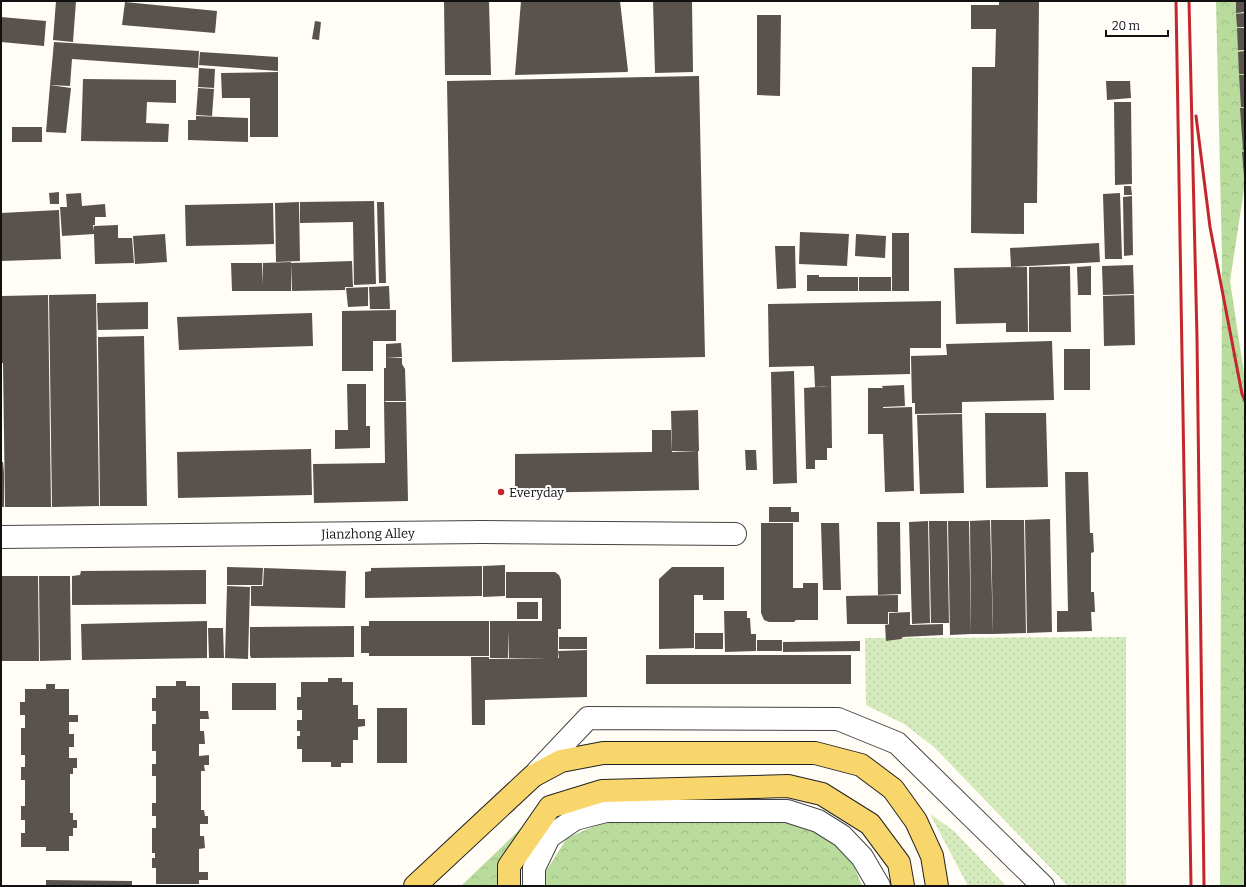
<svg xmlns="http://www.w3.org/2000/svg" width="1246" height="887" font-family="Bitter,serif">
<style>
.grass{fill:url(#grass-dots)}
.forest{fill:url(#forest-crowns)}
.building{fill:#5a524d}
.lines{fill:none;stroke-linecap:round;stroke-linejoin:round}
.minor-casing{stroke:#444;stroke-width:24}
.major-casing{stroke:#222;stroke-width:24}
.minor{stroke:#fff;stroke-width:22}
.major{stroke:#f9d66b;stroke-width:22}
.rail{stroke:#c4262e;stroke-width:3}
.poi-dot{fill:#c4262e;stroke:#fff;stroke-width:1.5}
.labels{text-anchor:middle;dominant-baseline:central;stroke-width:4;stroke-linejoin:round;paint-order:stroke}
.poi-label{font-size:13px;fill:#111;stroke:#fff;text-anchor:start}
.street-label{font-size:13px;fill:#111;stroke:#fff}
</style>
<defs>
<pattern id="grass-dots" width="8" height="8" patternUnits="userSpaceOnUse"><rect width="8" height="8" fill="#d5ebbd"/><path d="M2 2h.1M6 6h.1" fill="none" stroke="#b6c8a1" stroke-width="1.8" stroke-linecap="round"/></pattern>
<pattern id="forest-crowns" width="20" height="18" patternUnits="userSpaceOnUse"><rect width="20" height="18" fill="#b9dc9c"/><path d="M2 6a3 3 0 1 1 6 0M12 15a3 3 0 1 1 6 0" fill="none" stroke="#9ebc85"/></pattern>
</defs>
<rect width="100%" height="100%" fill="#fffdf5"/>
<g class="grass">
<path d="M1126 637V886H1068L934 747 904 724 866 705 865 638Z"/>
<path d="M930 814 954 831 1006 886H968Z"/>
</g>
<g class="forest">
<path d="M1216 1H1241L1245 111V183L1230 281 1245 380V886H1220L1222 256Z"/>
<path d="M537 813 501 886H461Z"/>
<path d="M608 820 788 823 824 833 849 854 862 886H542L541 879 567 838Z"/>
</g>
<g class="building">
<path d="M56 1H76L73 42 53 40Z"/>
<path d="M444 1H489L491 75H445Z"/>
<path d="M521 1H620L628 71 627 72 515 75Z"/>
<path d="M653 1H692L693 72 655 73Z"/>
<path d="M999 1H1039L1037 203H1024V234L971 233 972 67H995L996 29H971V5H999Z"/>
<path d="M1236 1H1245V12L1236 13Z"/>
<path d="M125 2 217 11 215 33 122 25Z"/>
<path d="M1245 13V27H1237L1236 14Z"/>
<path d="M757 15H781L780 96 757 95Z"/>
<path d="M1 17 46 21 44 46 1 42Z"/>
<path d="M315 21 321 22 319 40 312 39Z"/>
<path d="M1237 28H1245V50H1238Z"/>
<path d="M54 42 199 51 198 68 72 59 70 86 50 85Z"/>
<path d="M1245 51V74H1239L1238 52Z"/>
<path d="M200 52 278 57V71L199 65Z"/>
<path d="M199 68 215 69 214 88 198 87Z"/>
<path d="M278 72V137H250V98H222L221 73Z"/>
<path d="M1239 75H1245V107H1241Z"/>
<path d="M699 76 705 357 452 362 447 81Z"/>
<path d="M83 79 176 80V103L147 102 146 123 169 124 168 142 81 141Z"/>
<path d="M1106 81H1130L1131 98 1107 100Z"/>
<path d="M50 85 71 88 66 133 46 132Z"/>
<path d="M198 88 214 89 212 116 196 115Z"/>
<path d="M1114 102H1131L1132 184 1115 185Z"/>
<path d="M1240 108H1245V150H1243Z"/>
<path d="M196 116 248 118V142L188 140V120H196Z"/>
<rect x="12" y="127" width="30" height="15"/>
<path d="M1245 151V176H1244L1242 152Z"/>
<path d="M1124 186H1131L1132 195H1124Z"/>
<path d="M59 192V204H50L49 193Z"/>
<path d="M81 193 82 206 105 204 106 217H95V225H93L94 231V226L118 225V238H132L134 263 95 264 94 234 62 236 60 207H67L66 194Z"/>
<path d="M1120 193 1122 259H1105L1103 194Z"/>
<path d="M1132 196 1133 255 1124 256 1123 197Z"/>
<path d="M374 201 376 284 354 285 353 222 300 223V202Z"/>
<path d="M299 202 300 261 276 262 275 203Z"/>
<path d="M377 202H384L386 283H379Z"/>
<path d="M273 203 274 244 186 246 185 205Z"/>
<path d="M59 210 61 259 1 261V213Z"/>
<path d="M800 232 849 234 847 266 799 264Z"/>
<rect x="892" y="233" width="17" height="58"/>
<path d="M165 234 167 262 135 264 133 236Z"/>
<path d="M856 234 886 236 885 258 855 256Z"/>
<path d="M1099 243 1100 262 1011 267 1010 248Z"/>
<path d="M775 246H795L796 288 777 289Z"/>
<path d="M352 261 353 287H345V290L292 291 291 263Z"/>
<path d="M291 262V291H232L231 263H262L263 285V263Z"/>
<path d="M1133 265 1134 294 1103 295 1102 266Z"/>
<path d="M1070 266 1071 332H1029V267Z"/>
<path d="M1091 266V295H1078L1077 267Z"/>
<path d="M1027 267 1028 332H1006V323L956 324 954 268Z"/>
<rect x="807" y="275" width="12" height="16"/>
<rect x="819" y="277" width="39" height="14"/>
<rect x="859" y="277" width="32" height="14"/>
<path d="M389 286 390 309H370L369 287Z"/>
<path d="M368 287V306L348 307 346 288Z"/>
<path d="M96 294 99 506 52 507 49 295Z"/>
<path d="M48 295 51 507H5L3 363H1L2 296Z"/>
<path d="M1134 295 1135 345 1104 346 1103 296Z"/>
<path d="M941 301V348H910V374L831 376 832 448H827V460H815V469H806L804 388 829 386 815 387 814 366 769 367 768 304Z"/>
<path d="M148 302V329L98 330 97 303Z"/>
<path d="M396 310V341H373V371H342V311Z"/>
<path d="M312 313 313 346 179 350 177 317Z"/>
<path d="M144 336 147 506H100L98 337Z"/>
<path d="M1052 341 1054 400 962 402V413L915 414V403H912L911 356 947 355 946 344Z"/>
<path d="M401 343 402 357 386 358V344Z"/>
<rect x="1064" y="349" width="26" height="41"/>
<path d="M386 358H402V364L405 369 406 401H386L384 402V368H386Z"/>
<path d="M794 371 797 483 773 484 771 372Z"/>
<path d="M347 384H366V426H370V448L335 449V430H348Z"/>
<path d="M904 385 905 406 883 407V398V408L912 407 914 491 885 492 883 434H868V388H883L882 386Z"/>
<path d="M384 402H406L408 501 314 503 313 464 385 463Z"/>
<path d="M698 410 699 451H672L671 411Z"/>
<path d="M985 413H1046L1048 487 986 488Z"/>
<path d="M962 414 964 493 920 494 917 415Z"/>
<path d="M652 430H671L672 452 698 451 699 490 515 493V454L652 452Z"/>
<path d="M311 449 312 495 178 498 177 452Z"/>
<path d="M745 450H756L757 470H746Z"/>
<path d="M1 462H3L4 473V507H1Z"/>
<path d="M1065 472H1088L1090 533H1093L1094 552 1091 553V592H1094L1095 612H1091L1092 631 1057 632V611H1068Z"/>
<path d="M769 507H791V512H799V522H769Z"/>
<path d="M1050 519 1052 632 1027 633 1025 520Z"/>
<path d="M990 520 993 634H971L970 521Z"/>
<path d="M991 520H1024L1026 633 993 634Z"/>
<path d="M928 521 930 623 912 624 909 522Z"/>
<path d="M929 521H947L949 623H931Z"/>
<path d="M948 521H969L971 634 950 635Z"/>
<path d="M877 522H900L901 594 878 595Z"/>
<path d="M761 523H793V588H803V583H818V620H796L794 622H769L764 620 761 613Z"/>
<path d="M821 523H839L841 590H823Z"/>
<path d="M505 565V596L483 597V566Z"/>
<path d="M482 566V596L365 598V572L371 571V568Z"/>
<path d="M227 567 263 568 262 585H227Z"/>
<path d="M672 567H724V600H703V595H694V648L659 649V579Z"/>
<path d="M264 568 346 571 345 608 251 606V586H263Z"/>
<path d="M206 570V604L72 605V576L80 575 81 571Z"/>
<path d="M506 572H555L559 575 561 580V629H558V658H559L558 651 587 650V697L485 700V725H472L471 657H489V659L548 658H509L508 630V658H490V621H542V598H506Z"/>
<path d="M1 576H38L39 661H1Z"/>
<path d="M39 576H70L71 660 40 661Z"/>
<path d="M227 586 250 587 248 659 225 658Z"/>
<path d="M898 595V612H888V624H847L846 596Z"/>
<rect x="517" y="602" width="21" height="17"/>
<path d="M724 611H747V618H750L751 634H756V651L725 652Z"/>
<path d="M910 612V625L943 624V635L903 637 901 639 886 641 885 625 890 624H889V613Z"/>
<path d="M207 621V658L82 660 81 624Z"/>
<path d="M369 621H489V656H369V653H361V626H369Z"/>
<path d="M354 626V657L251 658 250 655V627Z"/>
<path d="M208 628H223L224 658H209Z"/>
<rect x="695" y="633" width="28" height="16"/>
<rect x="559" y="637" width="28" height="12"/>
<rect x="757" y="640" width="25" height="11"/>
<path d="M860 641V651L783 652V642Z"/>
<rect x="646" y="655" width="205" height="29"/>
<path d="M328 678H342V682H353V705H358V719H365V726L358 727V740H353V763H341V767H331V762H302V749H297V736H300V731H297V720H302V710H297V697H301V682H328Z"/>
<path d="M176 681H186V686H200V711H208L209 719H200V731H204L205 744H199V756L209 755V765H204L205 771H201V810H204L205 816H208V824H200V836H204L205 848 199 849V872H208V880H199V884H156V868H152V858H155V853H152V828H156V816H152V803H156V776H152V764H156V751H152V724H156V711H152V698H156V686H176Z"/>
<rect x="232" y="683" width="44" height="27"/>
<path d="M46 684H55V689H69V715H78V722H69V734H74V747H69V758H77V768H73V774H70V813H73V820H77V828H73V836H69V851H46V847H21V833H25V820H21V806H25V780H21V767H25V755H21V728H25V715H20V702H25V689H46Z"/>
<rect x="377" y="708" width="30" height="55"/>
<path d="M46 880 132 881V886H46Z"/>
</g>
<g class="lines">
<g class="minor-casing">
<g id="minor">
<path id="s1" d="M1 537 482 532 735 534"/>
<path d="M537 772 588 718 838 719 897 743 1043 886"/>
<path d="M534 886V868L549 837 575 819 606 811H787L818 821 842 836 862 857 879 886"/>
</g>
</g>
<g class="major-casing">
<g id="major">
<path d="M415 886 533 776 561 761 603 753H815L861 765 893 789 916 821 932 856 937 886"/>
<path d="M509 886V866L550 807 602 791 788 786 822 794 870 824 899 863 903 886"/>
</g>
</g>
<use href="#minor" class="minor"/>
<use href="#major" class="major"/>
<g class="rail">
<path d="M1176 1 1191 886"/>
<path d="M1189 1 1197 338 1204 886"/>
<path d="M1196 116 1210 227 1242 394 1245 401"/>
</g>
</g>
<circle class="poi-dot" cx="501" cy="492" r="4"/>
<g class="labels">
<g class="poi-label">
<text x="509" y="492">Everyday</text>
</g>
<g class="street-label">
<text stroke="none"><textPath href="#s1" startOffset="367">Jianzhong Alley</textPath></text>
</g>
</g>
<rect width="1246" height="887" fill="none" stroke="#111111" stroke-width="4"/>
<path d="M1106 30v6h62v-6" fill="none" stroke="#111111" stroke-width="2"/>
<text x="1112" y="30" font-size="12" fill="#111111" stroke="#ffffff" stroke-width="3" paint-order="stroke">20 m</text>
</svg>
